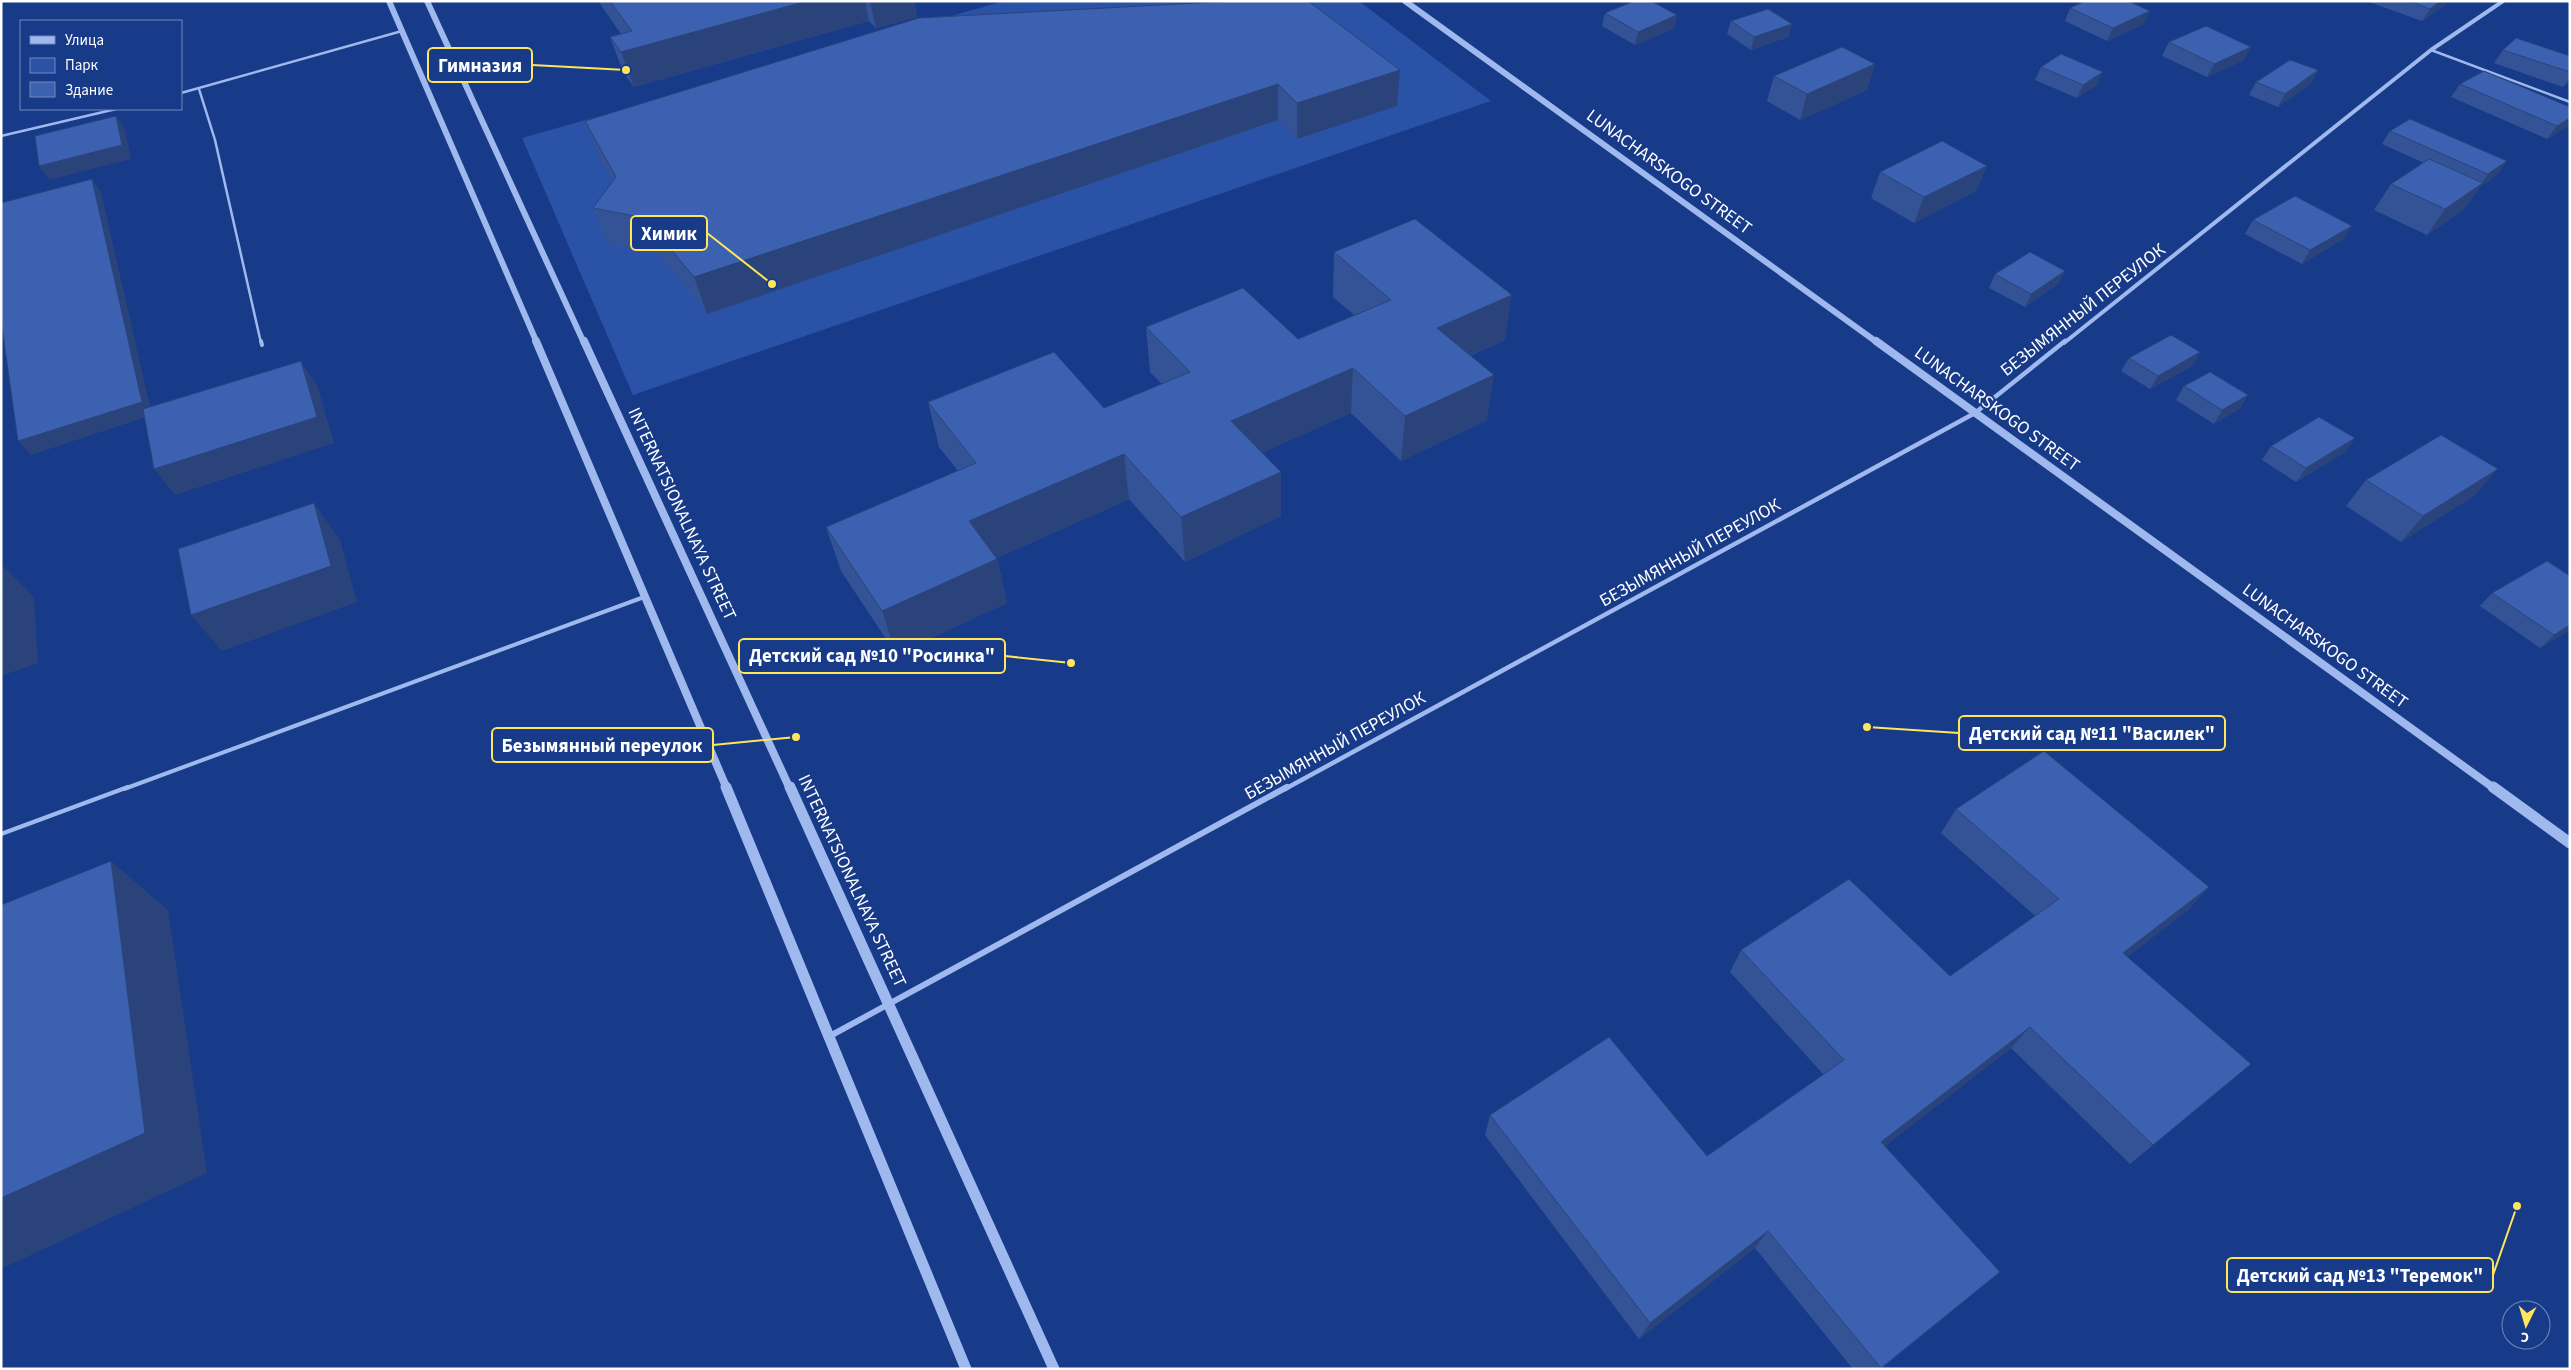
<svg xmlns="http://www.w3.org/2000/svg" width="2571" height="1370" font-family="'Source Sans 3',sans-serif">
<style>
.green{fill:#2a52a7}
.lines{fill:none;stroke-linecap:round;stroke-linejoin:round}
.service-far2{stroke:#9fb8ee;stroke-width:2.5}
.service-far1{stroke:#9fb8ee;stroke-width:4}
.service{stroke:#9fb8ee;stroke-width:4.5}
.minor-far2{stroke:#9fb8ee;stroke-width:4}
.minor-far1{stroke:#9fb8ee;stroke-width:4.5}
.minor{stroke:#9fb8ee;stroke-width:6}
.tertiary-far2{stroke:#9fb8ee;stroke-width:6}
.tertiary-far1{stroke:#9fb8ee;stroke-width:8}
.tertiary{stroke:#9fb8ee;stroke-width:11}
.wall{fill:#345397}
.shaded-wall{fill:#2a447b}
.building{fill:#3c61b0;stroke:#2a447b}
.labels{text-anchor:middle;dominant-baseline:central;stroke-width:4;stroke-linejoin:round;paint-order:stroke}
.street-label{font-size:18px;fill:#fff;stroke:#173a89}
.leader{fill:none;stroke:#ffe55c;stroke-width:2}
.callout-dot{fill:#ffe55c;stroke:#173a89;stroke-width:2}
.callout{fill:#173a89;stroke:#ffe55c;stroke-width:2}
.callout-label{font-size:19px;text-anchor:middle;font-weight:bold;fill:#fff}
</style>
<rect width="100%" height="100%" fill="#173a89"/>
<path class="green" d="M1004 1H1359L1491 101 633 395 522 138Z"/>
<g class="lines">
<g class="service-far2">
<path d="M2431 50 2570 102"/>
<path d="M199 89 215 140 261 343"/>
<path d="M181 93 402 31"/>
<path d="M1 136 116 109"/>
</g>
<g class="service-far1">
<path d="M261 341 262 345"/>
<path d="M124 789 644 597"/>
</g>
<path class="service" d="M1 834 128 787"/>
<path class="minor-far2" d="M2064 343 2431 50 2503 1"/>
<path class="minor-far1" d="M1285 789 1975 413 2065 341"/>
<path class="minor" d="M830 1036 1287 787"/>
<g class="tertiary-far2">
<path d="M389 1 537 343"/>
<path d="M427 1 584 343"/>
<path d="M1405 1 1878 343"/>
</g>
<g class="tertiary-far1">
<path d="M536 341 727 789"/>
<path d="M584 341 790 789"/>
<path d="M1876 341 2495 789"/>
</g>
<g class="tertiary">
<path d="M726 787 966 1369"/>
<path d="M790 787 1054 1369"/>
<path d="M2493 787 2570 843"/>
</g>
</g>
<g class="wall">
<path d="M598 1H914L917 17 876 28 869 21 634 87 623 72 610 37 621 34Z"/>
<path d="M2366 1H2448L2446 4 2422 21Z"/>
<path d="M2070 8 2144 24 2107 41 2065 21Z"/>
<path d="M1605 13 1675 28 1635 45 1602 26Z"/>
<path d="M1731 21 1792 24 1788 37 1751 50 1727 34Z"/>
<path d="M2169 42 2244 60 2207 77 2162 56Z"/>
<path d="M2503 50 2570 56V80L2563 87 2494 63Z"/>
<path d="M1875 64 1867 90 1800 120 1767 101 1774 76Z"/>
<path d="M2041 67 2097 85 2077 98 2035 80Z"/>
<path d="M1400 70 1397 106 1297 139 1278 120 707 314 659 255 608 244 593 208 613 182 599 157 585 121Z"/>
<path d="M2318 70 2310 84 2278 107 2249 95 2256 82Z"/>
<path d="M2460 84 2570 125 2547 139 2451 97Z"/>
<path d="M2390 131 2498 174 2481 186 2464 209 2427 235 2374 210 2391 184 2424 163 2382 144Z"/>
<path d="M1987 166 1976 191 1914 223 1871 198 1880 172Z"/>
<path d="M2253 220 2343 239 2302 264 2245 234Z"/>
<path d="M1334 252 1505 340 1470 356 1487 420 1401 461 1351 413 1262 452 1281 472V516L1185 562 1129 499 997 558 1007 603 896 654 841 571 826 527 958 471 939 447 928 402 1104 408 1162 384 1150 372 1146 327 1298 339 1354 315 1333 297Z"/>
<path d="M2065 271 2058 284 2025 307 1989 288 1995 274Z"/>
<path d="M2200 352 2192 366 2150 389 2121 371 2129 358Z"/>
<path d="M2184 386 2248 395 2239 409 2214 424 2176 400Z"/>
<path d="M2355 438 2345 452 2296 482 2262 460 2271 446Z"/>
<path d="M2366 480 2475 495 2401 542 2346 506Z"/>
<path d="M2492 593 2570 630 2540 648 2480 606Z"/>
<path d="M1956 809 2209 887 2188 910 2127 957 2251 1064 2130 1164 2011 1048 1885 1146 1980 1288 1881 1369H1853L1755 1248 1639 1339 1485 1135 1490 1115 1707 1156 1824 1075 1730 972 1741 950 1950 976 2035 916 1941 833Z"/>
</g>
<g class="shaded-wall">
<path d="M807 1H865L869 21 634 87 621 52Z"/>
<path d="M870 1H914L917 17 876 28Z"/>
<path d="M2440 1H2448L2446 4 2422 21 2430 9Z"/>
<path d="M2150 11 2144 24 2107 41 2113 28Z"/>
<path d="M1677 15 1675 28 1635 45 1638 32Z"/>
<path d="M1792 24 1788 37 1751 50 1754 37Z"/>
<path d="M2251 47 2244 60 2207 77 2214 64Z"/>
<path d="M1875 64 1867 90 1800 120 1807 94Z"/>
<path d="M1400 70 1397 106 1297 139V103Z"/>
<path d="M2318 70 2310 84 2278 107 2285 94Z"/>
<path d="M2103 72 2097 85 2077 98 2083 85Z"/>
<path d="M2570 78V80L2563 87Z"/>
<path d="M1278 84V120L707 314 694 277Z"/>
<path d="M116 116 125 130 131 159 49 180 39 166Z"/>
<path d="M2570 118V125L2547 139 2557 126Z"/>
<path d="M2507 161 2498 174 2481 186 2464 209 2427 235 2445 209 2480 185 2488 174Z"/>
<path d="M1987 166 1976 191 1914 223 1924 197Z"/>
<path d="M92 179 101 192 152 415 31 455 18 441Z"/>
<path d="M2352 226 2343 239 2302 264 2310 250Z"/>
<path d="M2065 271 2058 284 2025 307 2031 294Z"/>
<path d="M1512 295 1505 340 1432 372 1437 328Z"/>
<path d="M2200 352 2192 366 2150 389 2158 376Z"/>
<path d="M301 361 318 387 334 443 175 495 154 469Z"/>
<path d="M1353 368 1351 413 1233 466 1231 421Z"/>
<path d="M1494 375 1487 420 1401 461 1405 416Z"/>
<path d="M2248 395 2239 409 2214 424 2222 410Z"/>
<path d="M2355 438 2345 452 2296 482 2306 468Z"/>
<path d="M1124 454 1129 499 979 566 969 521Z"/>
<path d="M2498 469 2475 495 2401 542 2423 516Z"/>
<path d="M1281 472V516L1185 562 1181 517Z"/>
<path d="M314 503 340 540 357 602 222 651 191 615Z"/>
<path d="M997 559 1007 603 896 654 882 611Z"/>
<path d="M1 564 34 597 38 663 1 676Z"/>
<path d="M2570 625V630L2540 648 2554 635Z"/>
<path d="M111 861 168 910 207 1173 1 1269V1198Z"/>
<path d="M2209 887 2188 910 2103 976 2123 953Z"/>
<path d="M2030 1027 2011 1048 1865 1162 1881 1142Z"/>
<path d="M1768 1231 1755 1248 1639 1339 1650 1323Z"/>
</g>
<g class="building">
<path d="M610 1H807L621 52 610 37 632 31Z"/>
<path d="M1235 1H1308L1400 70 1297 103 1278 84 694 277 645 218 593 208 616 177 585 121 919 18Z"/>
<path d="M1634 1H1651L1677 15 1638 32 1605 13Z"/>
<path d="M2085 1H2128L2150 11 2113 28 2070 8Z"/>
<path d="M2409 1H2440L2430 9Z"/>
<path d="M1768 9 1792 24 1754 37 1731 21Z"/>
<path d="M2206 26 2251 47 2214 64 2169 42Z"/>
<path d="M2516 38 2570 56V72L2503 50Z"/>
<path d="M1842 47 1875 64 1807 94 1774 76Z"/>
<path d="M2061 54 2103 72 2083 85 2041 67Z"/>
<path d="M2290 60 2318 70 2285 94 2256 82Z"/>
<path d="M2484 71 2570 107V118L2557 126 2460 84Z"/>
<path d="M116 116 122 145 39 166 35 136Z"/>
<path d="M2410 119 2507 161 2488 174 2390 131Z"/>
<path d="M1942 141 1987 166 1924 197 1880 172Z"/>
<path d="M2429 159 2483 183 2445 209 2391 184Z"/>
<path d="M92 179 142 402 18 441 1 320V203Z"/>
<path d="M2295 196 2352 226 2310 250 2253 220Z"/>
<path d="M1415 219 1512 295 1437 328 1494 375 1405 416 1353 368 1231 421 1281 472 1181 517 1124 454 969 521 997 559 882 611 826 527 976 463 928 402 1054 352 1104 408 1190 372 1146 327 1243 288 1298 339 1391 300 1334 252Z"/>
<path d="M2030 252 2065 271 2031 294 1995 274Z"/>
<path d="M2171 335 2200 352 2158 376 2129 358Z"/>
<path d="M301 361 317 417 154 469 143 409Z"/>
<path d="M2210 372 2248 395 2222 410 2184 386Z"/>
<path d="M2319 417 2355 438 2306 468 2271 446Z"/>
<path d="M2441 435 2498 469 2423 516 2366 480Z"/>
<path d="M314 503 331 566 191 615 178 549Z"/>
<path d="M2547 561 2570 576V625L2554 635 2492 593Z"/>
<path d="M2044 751 2209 887 2123 953 2251 1064 2153 1145 2030 1027 1881 1142 2000 1272 1881 1368 1768 1231 1650 1323 1490 1115 1609 1037 1707 1156 1844 1060 1741 950 1849 879 1950 976 2059 899 1956 809Z"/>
<path d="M111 861 145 1133 1 1198V905Z"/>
</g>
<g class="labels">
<g class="street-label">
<text transform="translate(1669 172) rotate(36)">LUNACHARSKOGO STREET</text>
<text transform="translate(2083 310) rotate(-38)">БЕЗЫМЯННЫЙ ПЕРЕУЛОК</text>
<text transform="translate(1997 409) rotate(36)">LUNACHARSKOGO STREET</text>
<text transform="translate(682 514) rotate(65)">INTERNATSIONALNAYA STREET</text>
<text transform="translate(1690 553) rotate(-29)">БЕЗЫМЯННЫЙ ПЕРЕУЛОК</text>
<text transform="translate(2325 646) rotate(36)">LUNACHARSKOGO STREET</text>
<text transform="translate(1335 746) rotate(-29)">БЕЗЫМЯННЫЙ ПЕРЕУЛОК</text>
<text transform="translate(852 881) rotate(65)">INTERNATSIONALNAYA STREET</text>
</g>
</g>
<path class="leader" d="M626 70L532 65M772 284L707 233M1071 663L1005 656M1867 727L1959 733M796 737L713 745M2517 1206L2493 1275"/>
<g class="callout-dot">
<circle cx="626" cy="70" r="5"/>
<circle cx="772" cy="284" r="5"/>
<circle cx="1071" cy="663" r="5"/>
<circle cx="1867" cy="727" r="5"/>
<circle cx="796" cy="737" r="5"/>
<circle cx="2517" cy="1206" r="5"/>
</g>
<g class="callout">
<rect x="428" y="48" width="104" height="34" rx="5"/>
<rect x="631" y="216" width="76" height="34" rx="5"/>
<rect x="739" y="639" width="266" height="34" rx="5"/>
<rect x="1959" y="716" width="266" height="34" rx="5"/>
<rect x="492" y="728" width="221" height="34" rx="5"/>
<rect x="2227" y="1258" width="266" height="34" rx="5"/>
</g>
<g class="callout-label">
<text x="480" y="72">Гимназия</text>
<text x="669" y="240">Химик</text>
<text x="872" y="662">Детский сад №10 "Росинка"</text>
<text x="2092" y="740">Детский сад №11 "Василек"</text>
<text x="602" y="752">Безымянный переулок</text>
<text x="2360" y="1282">Детский сад №13 "Теремок"</text>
</g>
<rect width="2571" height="1370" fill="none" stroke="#ffffff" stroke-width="5"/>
<rect x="20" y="20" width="162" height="90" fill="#173a89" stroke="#7489b8"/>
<rect x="30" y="36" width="25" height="8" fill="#9fb8ee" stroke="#7489b8"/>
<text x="65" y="45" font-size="15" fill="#ffffff">Улица</text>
<rect x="30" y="58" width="25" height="15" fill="#2a52a7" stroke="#7489b8"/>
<text x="65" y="70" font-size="15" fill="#ffffff">Парк</text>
<rect x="30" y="82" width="25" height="15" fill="#3c61b0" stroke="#7489b8"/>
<text x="65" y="95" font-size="15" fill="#ffffff">Здание</text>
<g transform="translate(2526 1325) rotate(185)"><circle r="24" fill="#173a89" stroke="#7489b8"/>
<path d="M0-4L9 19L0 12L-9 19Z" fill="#ffe55c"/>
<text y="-8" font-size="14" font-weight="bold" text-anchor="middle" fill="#ffffff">С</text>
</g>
</svg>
